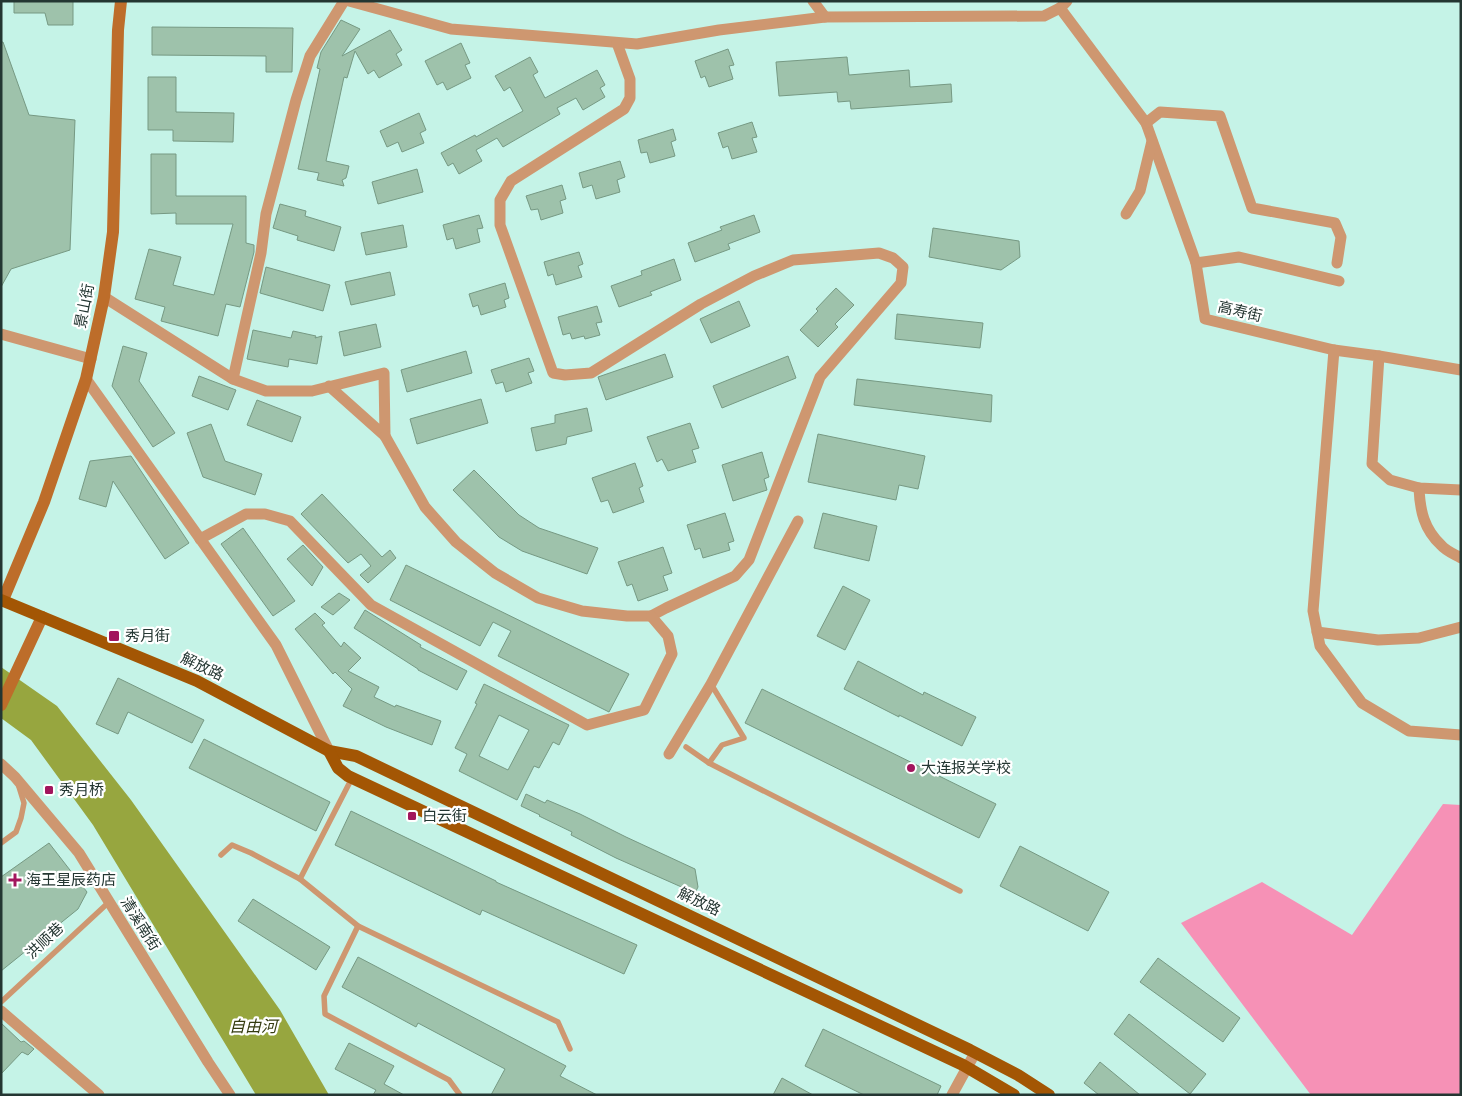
<svg xmlns="http://www.w3.org/2000/svg" width="1462" height="1096" font-family="'Sofia Sans Condensed','Noto Sans SC',sans-serif">
<style>
.forest{fill:#f691b6}
.water{fill:#97a63f}
.building{fill:#9ec2ab;stroke:#769983;fill-rule:evenodd}
.lines{fill:none;stroke-linecap:round;stroke-linejoin:round}
.lane{stroke:#ce9770;stroke-width:5.5}
.street{stroke:#ce9770;stroke-width:11}
.secondary{stroke:#bd6d2a;stroke-width:12}
.primary{stroke:#a35604;stroke-width:12}
.poi-dot{fill:#a2155d;stroke:#fff;stroke-width:2}
.labels{text-anchor:middle;dominant-baseline:central;stroke-width:4.5;stroke-linejoin:round;paint-order:stroke}
.street-label{font-size:15px;fill:#243632;stroke:#fff}
.poi-label{font-size:15px;fill:#243632;stroke:#fff;text-anchor:start}
.water-label{font-size:16px;font-style:italic;fill:#343b10;stroke:#fff}
</style>
<rect width="100%" height="100%" fill="#c5f3e7"/>
<path class="forest" d="M1443 804 1461 805V1095H1311L1181 923 1262 882 1352 935Z"/>
<path class="water" d="M1 667 57 706 131 800 280 1010 329 1095H256L93 825 31 740 1 718Z"/>
<g class="building">
<path d="M14 1H73V25H48L45 13H14Z"/>
<path d="M341 20 360 29 342 56 390 30 402 50 396 54 402 65 379 78 374 70 368 74 355 51 347 78 344 77 326 161 349 166 346 178 342 180 344 186 317 180 319 173 298 169 320 69 317 68 321 52Z"/>
<path d="M152 27 293 28 292 72H266V56L152 55Z"/>
<path d="M1 42H3L29 115 75 120 70 250 11 269 1 287Z"/>
<path d="M461 43 470 63 465 65 471 78 447 90 443 82 437 85 425 61Z"/>
<path d="M728 49 734 65 729 66 733 79 709 87 705 76 701 78 695 61Z"/>
<path d="M530 57 538 72 533 75 545 98 597 70 605 85 600 88 605 97 583 110 576 98 557 108 560 114 503 147 497 138 476 150 482 161 459 174 453 163 448 166 441 153 475 135 476 137 523 111 510 87 504 91 495 76Z"/>
<path d="M847 57 849 75 909 70 910 87 951 84 952 102 851 109 850 101 838 102 837 92 779 96 776 62Z"/>
<path d="M148 77H176V112L234 113 233 142 173 141V130H148Z"/>
<path d="M419 113 426 130 420 133 424 143 402 152 398 142 387 147 380 131Z"/>
<path d="M752 122 757 137 752 138 757 152 732 159 728 146 723 148 718 133Z"/>
<path d="M673 129 676 140 671 142 675 156 650 163 647 152 641 153 638 140Z"/>
<path d="M151 154H176V196H246V243L254 245V252L240 307 226 304 218 336 161 321 165 307 135 299 149 249 181 257 173 285 214 295 233 224H176V213L151 214Z"/>
<path d="M620 161 625 177 617 180 620 192 596 199 592 185 583 188 579 173Z"/>
<path d="M417 169 423 192 378 204 372 182Z"/>
<path d="M562 185 566 199 560 201 563 213 541 220 538 209 531 210 526 196Z"/>
<path d="M280 204 306 211 305 216 341 227 334 251 297 240 298 236 273 228Z"/>
<path d="M479 215 483 228 477 229 480 242 456 249 453 238 447 240 443 225Z"/>
<path d="M754 215 760 232 728 244 730 249 695 262 688 243 722 230 720 227Z"/>
<path d="M403 225 407 247 366 255 361 233Z"/>
<path d="M933 228 1019 241 1020 257 1001 270 929 257Z"/>
<path d="M579 252 583 264 578 266 582 277 556 285 553 274 548 276 544 262Z"/>
<path d="M674 259 681 280 650 292 652 295 619 307 611 286 642 275 641 271Z"/>
<path d="M266 267 330 285 323 311 260 293Z"/>
<path d="M390 272 395 295 351 305 345 282Z"/>
<path d="M505 283 509 298 504 300 506 307 481 315 478 305 473 307 469 294Z"/>
<path d="M836 288 854 305 835 324 838 327 818 347 800 330 818 311 816 309Z"/>
<path d="M739 301 750 326 711 343 700 319Z"/>
<path d="M597 306 602 322 596 323 600 335 585 339 584 336 572 339 570 333 563 335 558 317Z"/>
<path d="M897 314 983 323 980 348 895 339Z"/>
<path d="M376 324 381 347 344 356 339 332Z"/>
<path d="M253 330 291 338 293 331 316 336 315 338 322 336 317 364 289 359 288 367 247 359Z"/>
<path d="M123 346 147 353 139 381 175 433 153 447 112 386Z"/>
<path d="M466 351 472 373 407 392 401 370Z"/>
<path d="M665 354 673 377 606 400 598 377Z"/>
<path d="M788 356 796 378 722 408 713 386Z"/>
<path d="M529 358 534 371 528 373 532 383 506 392 503 382 496 384 491 370Z"/>
<path d="M199 376 236 390 228 410 192 396Z"/>
<path d="M857 379 992 395 991 422 854 405Z"/>
<path d="M481 399 488 423 417 444 410 419Z"/>
<path d="M257 400 301 417 292 442 247 425Z"/>
<path d="M587 408 592 431 567 437 566 444 536 451 531 428 555 423V415Z"/>
<path d="M690 423 699 448 692 450 696 462 668 471 662 459 657 462 647 437Z"/>
<path d="M211 424 225 461 262 474 255 495 203 477 187 433Z"/>
<path d="M818 434 925 456 918 489 899 485 896 500 808 482Z"/>
<path d="M762 452 769 477 764 479 767 490 733 501 722 465Z"/>
<path d="M131 456 189 543 165 559 113 481 106 507 79 499 90 461Z"/>
<path d="M635 463 643 486 639 488 644 502 613 513 608 500 601 502 592 478Z"/>
<path d="M474 470 519 515 539 528 598 548 587 574 522 551 499 537 453 490Z"/>
<path d="M322 494 382 557 390 550 396 558 368 583 360 575 371 566 361 554 348 563 301 514Z"/>
<path d="M725 513 734 541 728 543 730 550 703 558 700 548 695 550 687 525Z"/>
<path d="M823 513 877 526 869 561 814 548Z"/>
<path d="M243 528 295 601 273 616 221 544Z"/>
<path d="M303 545 323 567 312 586 287 559Z"/>
<path d="M663 547 672 573 663 576 668 590 638 601 632 584 627 586 618 562Z"/>
<path d="M406 565 629 674 609 712 498 656 511 631 493 622 480 646 390 600Z"/>
<path d="M843 586 870 600 845 650 817 636Z"/>
<path d="M339 593 350 600 333 615 321 607Z"/>
<path d="M365 610 421 645 420 647 467 671 457 690 418 670V669L354 628Z"/>
<path d="M315 613 325 623 322 625 341 647 344 642 361 658 348 671 379 687 374 697 395 707 396 705 441 721 432 745 386 727 343 706 352 689 335 672 333 674 295 629Z"/>
<path d="M858 661 923 695 924 692 976 717 962 746 899 715V717L844 689Z"/>
<path d="M118 678 204 720 192 743 128 712 118 734 96 724Z"/>
<path d="M484 684 569 725 559 745 553 742 539 768 534 766 517 800 459 771 467 754 455 748 477 704 475 703ZM499 715 529 730 508 770 479 756Z"/>
<path d="M762 689 996 804 979 838 745 723Z"/>
<path d="M204 739 330 802 316 831 189 768Z"/>
<path d="M526 794 545 803 547 800 580 814 626 837 695 869 698 887 695 893 616 858 571 835 572 832 539 816 540 815 521 806Z"/>
<path d="M351 811 496 881V882L637 945 624 974 482 910 480 915 335 845Z"/>
<path d="M49 843 87 892 78 909 1 971V877Z"/>
<path d="M1020 846 1109 892 1088 931 1000 886Z"/>
<path d="M253 899 330 947 316 970 238 921Z"/>
<path d="M358 957 566 1066 560 1076 597 1095H491L505 1069 418 1023 416 1027 342 987Z"/>
<path d="M1158 958 1240 1018 1223 1042 1140 982Z"/>
<path d="M1129 1014 1206 1074 1190 1094 1114 1034Z"/>
<path d="M1 1023 21 1042 24 1041 34 1049 28 1055 22 1052 1 1074Z"/>
<path d="M823 1029 941 1086 937 1095H864L805 1066Z"/>
<path d="M349 1043 394 1066 384 1084 404 1095H373L376 1090 335 1069Z"/>
<path d="M1100 1062 1140 1095H1099L1084 1083Z"/>
<path d="M782 1078 813 1095H773Z"/>
</g>
<g class="lines">
<g class="lane">
<path d="M686 747 709 763 960 891"/>
<path d="M709 763 722 745 744 738 711 684"/>
<path d="M1 843 16 832 21 818 24 803 19 787"/>
<path d="M221 855 232 845 251 853 300 879 358 926 558 1022 570 1049"/>
<path d="M300 879 352 778"/>
<path d="M358 926 324 996 325 1014 449 1080 460 1095"/>
<path d="M1 1002 109 902"/>
</g>
<g class="street">
<path d="M349 1 451 29 637 44 719 30 825 17 1044 16 1060 8 1067 1"/>
<path d="M813 1 825 17"/>
<path d="M1060 8 1146 123 1196 263 1205 319 1334 350 1379 356 1372 464 1390 480 1419 488 1461 490"/>
<path d="M1146 123 1160 112 1220 116 1252 208 1335 223 1341 237 1337 263"/>
<path d="M1126 214 1140 191 1152 141"/>
<path d="M1196 263 1239 257 1339 281"/>
<path d="M104 297 233 379 266 391H312L384 373 385 436 329 386"/>
<path d="M1 334 91 359"/>
<path d="M1334 350 1313 611 1320 646 1362 703 1409 731 1461 735"/>
<path d="M1379 356 1461 370"/>
<path d="M86 379 276 645 329 751"/>
<path d="M233 379 261 253 266 214 296 100 310 56 344 1"/>
<path d="M385 436 425 507 456 542 495 573 538 598 582 611 627 616H651L666 608 735 576 749 560 820 377 901 283 903 267 893 258 879 253 793 260 754 276 701 304 591 373 565 375 553 373 500 225V200L511 181 624 109 630 98V79L617 43"/>
<path d="M1419 488C1420 511 1424 529 1441 545 1446 551 1454 554 1461 558"/>
<path d="M200 539 246 514H265L290 521 371 605 587 725 644 710 672 654 668 636 651 616"/>
<path d="M1317 632 1378 640 1419 638 1461 627"/>
<path d="M669 754 711 684 798 521"/>
<path d="M1 764 15 777 79 853 208 1062 230 1095"/>
<path d="M1 1011 99 1095"/>
<path d="M952 1095 975 1053"/>
</g>
<g class="secondary">
<path d="M3 600 44 502 86 379 104 297 113 232 118 30 121 1"/>
<path d="M1 705 42 617"/>
</g>
<g class="primary">
<path d="M1 600 197 681 329 751 356 756 970 1050 1018 1075 1049 1095"/>
<path d="M329 751 338 768 348 776 963 1065 1014 1095"/>
</g>
</g>
<g class="poi-dot">
<rect x="108" y="630" width="12" height="12" rx="2.5"/>
<circle cx="911" cy="768" r="5"/>
<rect x="44" y="785" width="10" height="10" rx="2.5"/>
<rect x="407" y="811" width="10" height="10" rx="2.5"/>
<path d="M12.5 872.5h5v5h5v5h-5v5h-5v-5h-5v-5h5z"/>
</g>
<g class="labels">
<g class="street-label">
<text transform="translate(85 306) rotate(-79)">景山街</text>
<text transform="translate(1240 312) rotate(13)">高寿街</text>
<text transform="translate(202 667) rotate(25)">解放路</text>
<text transform="translate(699 902) rotate(26)">解放路</text>
<text transform="translate(140 924) rotate(58)">清溪南街</text>
<text transform="translate(45 941) rotate(-43)">洪顺巷</text>
</g>
<g class="poi-label">
<text x="125" y="636">秀月街</text>
<text x="921" y="768">大连报关学校</text>
<text x="59" y="790">秀月桥</text>
<text x="422" y="816">白云街</text>
<text x="26" y="880">海王星辰药店</text>
</g>
<g class="water-label">
<text x="253" y="1027">自由河</text>
</g>
</g>
<rect width="1462" height="1096" fill="none" stroke="#243632" stroke-width="5"/>
</svg>
